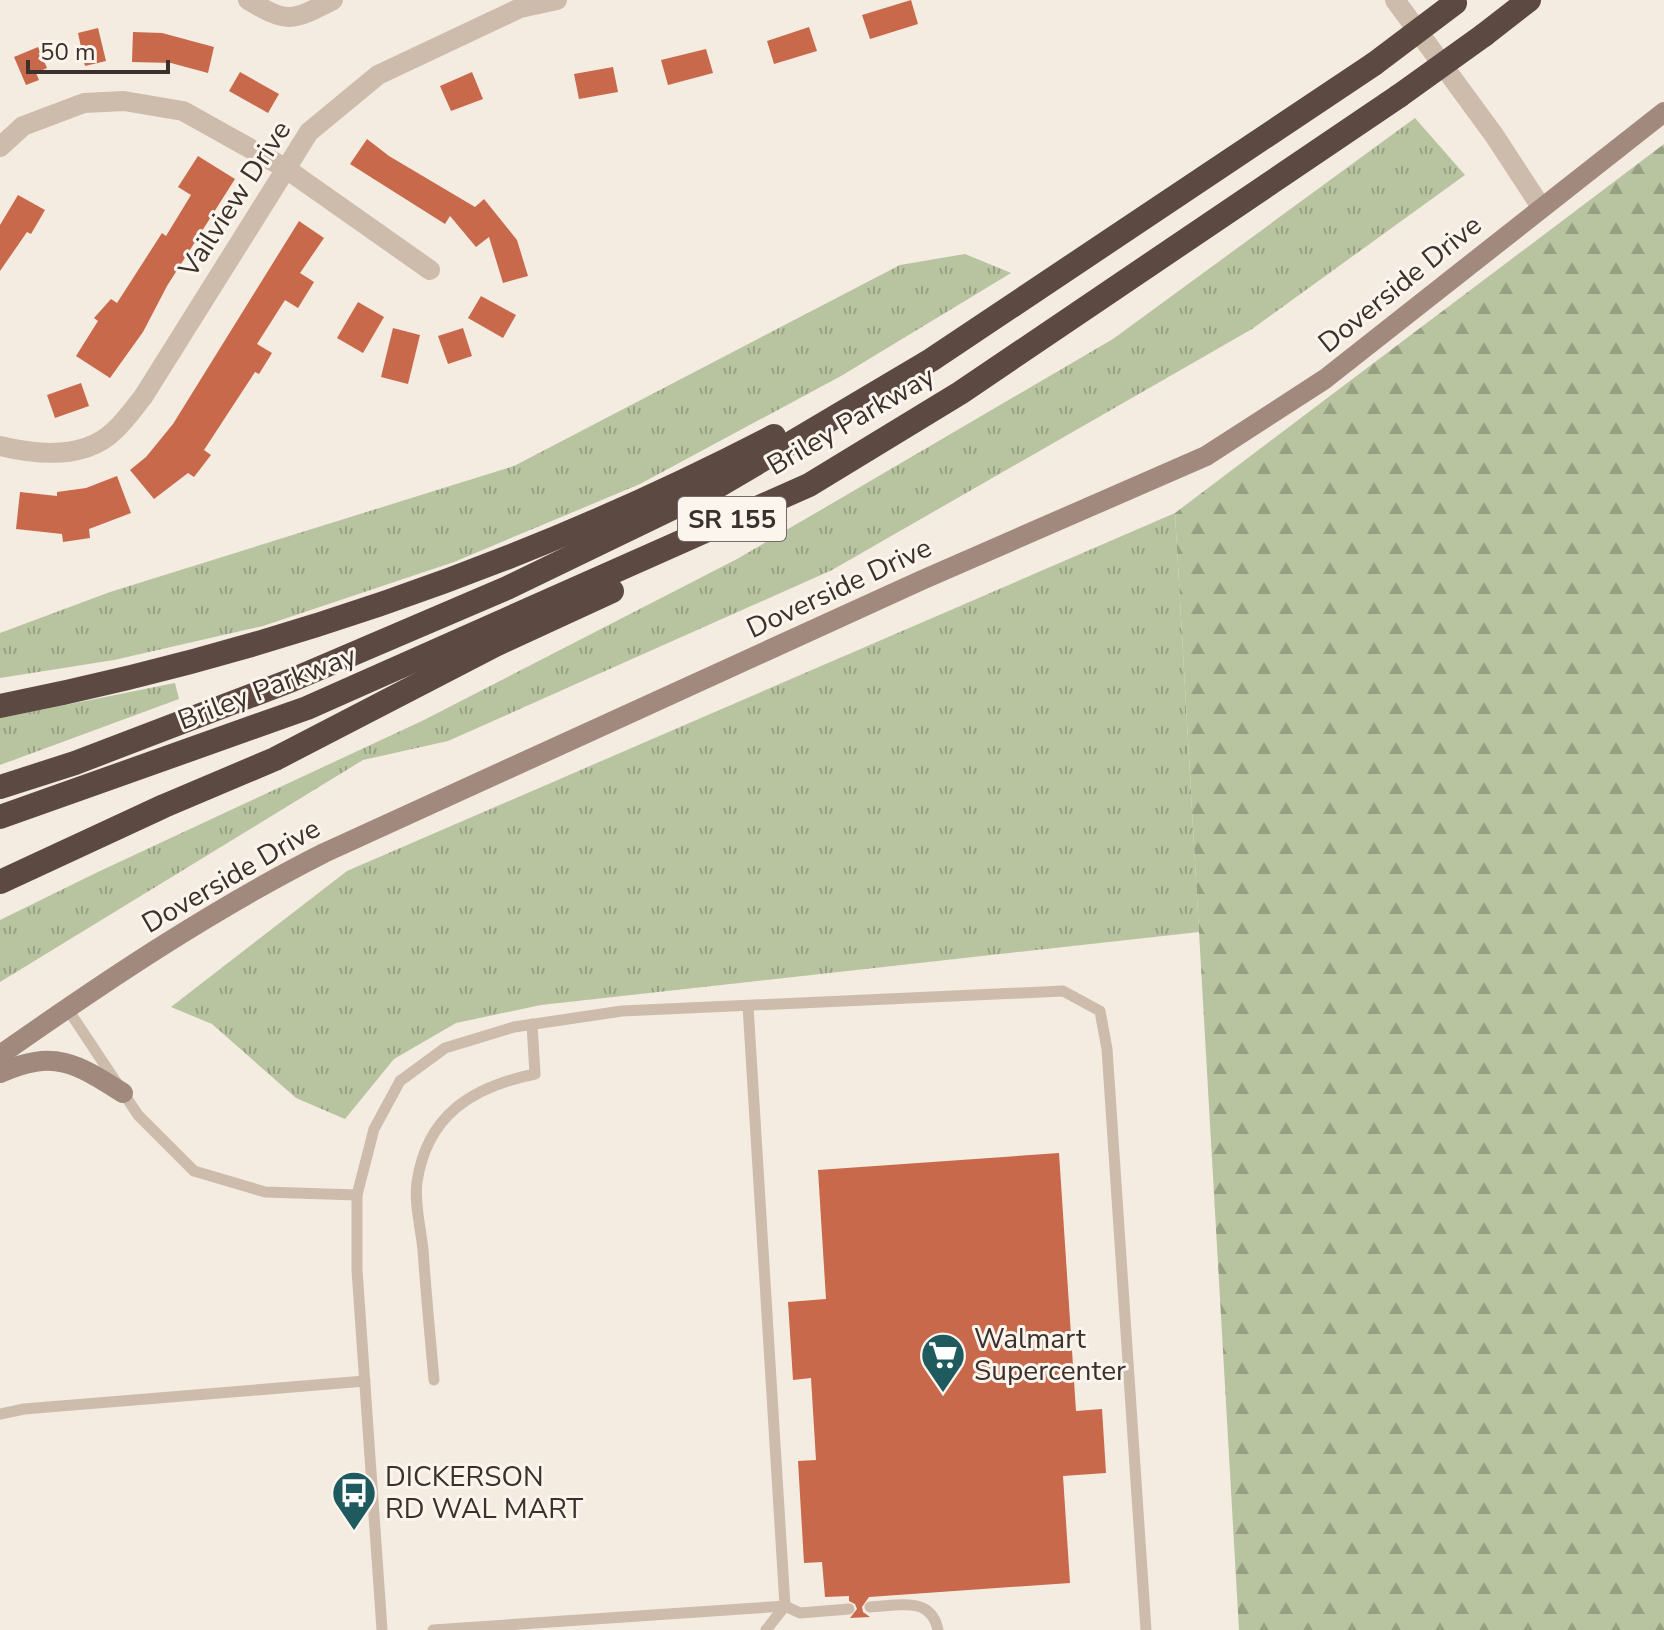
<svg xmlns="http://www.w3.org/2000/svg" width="1664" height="1630" font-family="'Nunito Sans',sans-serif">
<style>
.grass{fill:url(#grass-tufts)}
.forest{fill:url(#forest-firs)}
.building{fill:#c8694b}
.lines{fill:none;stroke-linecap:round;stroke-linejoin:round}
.lane{stroke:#cdbbac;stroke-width:11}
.street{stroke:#cdbbac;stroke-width:20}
.secondary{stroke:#a18a7d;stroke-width:20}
.highway{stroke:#5c4a42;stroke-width:24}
.highway-bridge{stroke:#5c4a42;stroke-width:24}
.labels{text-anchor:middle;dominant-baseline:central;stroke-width:6;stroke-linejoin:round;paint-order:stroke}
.shield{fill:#fbf5ee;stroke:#756b66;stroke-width:2}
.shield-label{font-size:26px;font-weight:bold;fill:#3b302b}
.street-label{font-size:28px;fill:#3b302b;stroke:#fbf5ee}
.poi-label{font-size:28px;fill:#3b302b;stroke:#fbf5ee;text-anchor:start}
</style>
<defs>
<pattern id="grass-tufts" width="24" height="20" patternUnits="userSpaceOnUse" patternTransform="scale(2)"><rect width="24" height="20" fill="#b8c4a0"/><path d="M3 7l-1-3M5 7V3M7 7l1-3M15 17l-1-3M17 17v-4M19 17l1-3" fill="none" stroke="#97a083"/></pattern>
<pattern id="forest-firs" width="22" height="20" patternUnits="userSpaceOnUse" patternTransform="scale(2)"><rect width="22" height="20" fill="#b8c4a0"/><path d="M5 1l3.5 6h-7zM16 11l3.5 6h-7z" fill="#97a083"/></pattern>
</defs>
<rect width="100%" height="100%" fill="#f4ebe1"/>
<g class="grass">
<path d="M1415 118 1465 175 1252 329 832 570 448 741 363 760 0 982V920L100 871 424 720 737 559 1113 339Z"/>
<path d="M965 254 1011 273 841 376 640 484 454 562 263 626 114 660 0 678V633L110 592 514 466 900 265Z"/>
<path d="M1175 513 1199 932 541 1005 456 1023 394 1059 345 1119 296 1098 212 1024 171 1007 347 871Z"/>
<path d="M175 683 179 699 0 765V718Z"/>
</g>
<path class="forest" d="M1664 144V1630H1239L1175 513Z"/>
<g class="building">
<path d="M911 0 918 24 870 39 862 15Z"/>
<path d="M809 27 817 51 774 64 767 41Z"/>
<path d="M98 28 106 61 85 66 78 33Z"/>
<path d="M133 32 162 33 214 47 208 73 171 63 132 62Z"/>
<path d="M38 47 47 68 36 73 39 80 26 85 14 57Z"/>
<path d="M706 49 713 73 668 85 661 60Z"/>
<path d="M613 67 618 92 579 99 574 74Z"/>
<path d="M240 72 279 94 268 113 229 91Z"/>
<path d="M472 72 483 99 451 111 440 86Z"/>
<path d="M367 139 389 156 475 207 484 199 517 240 528 276 503 283 489 237 476 247 450 216 445 224 350 164Z"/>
<path d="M198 156 235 179 167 286 143 332 110 378 76 356 98 321 94 318 111 299 117 303 162 233 166 236 191 195 178 187Z"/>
<path d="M18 195 45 210 31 234 27 232 0 271V225Z"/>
<path d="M299 221 324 238 300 273 314 282 298 308 285 300 257 344 272 353 259 374 255 372 204 450 211 455 194 477 188 473 154 499 130 470 146 457 173 424Z"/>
<path d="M481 296 516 315 503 338 468 318Z"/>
<path d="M358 302 384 317 363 353 337 338Z"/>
<path d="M393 328 420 335 408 384 381 377Z"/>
<path d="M463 328 472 356 448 364 438 336Z"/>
<path d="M81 383 89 406 55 418 47 395Z"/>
<path d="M117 476 131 513 89 529 90 538 63 542 62 534 16 529 20 492 57 496V492L86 488Z"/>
<path d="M1059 1153 1076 1411 1102 1409 1106 1473 1063 1476 1070 1583 869 1597 862 1607 863 1612 870 1617 850 1618 857 1609 855 1604 849 1601V1596L825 1597 822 1562 804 1563 798 1461 816 1460 811 1378 793 1380 788 1302 826 1299 818 1170Z"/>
</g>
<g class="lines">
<g class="lane">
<path d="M748 1006 785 1606 766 1630"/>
<path d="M67 1008 138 1115 194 1171 265 1192 357 1195"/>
<path d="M434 1380C430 1336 426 1293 423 1250 421 1229 414 1203 417 1182 427 1115 472 1087 535 1074L532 1024"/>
<path d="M0 1414 24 1409 365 1381"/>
<path d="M870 1607C897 1606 931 1595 938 1630"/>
<path d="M382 1630 357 1270V1195L374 1129 400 1081 445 1048 514 1027 622 1011 1063 991 1100 1011 1107 1049 1146 1630"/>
<path d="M433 1630 785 1606 800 1613 849 1609"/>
</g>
<g class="street">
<path d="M248 0C288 24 292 21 333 0"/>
<path d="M1395 0 1494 135 1541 207"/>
<path d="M0 147 23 126 84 103 124 101 183 111 285 168 430 270"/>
<path d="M0 446C37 455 84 460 114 431 125 421 134 408 143 397L309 132 378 75 520 8 557 0"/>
</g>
<g class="secondary">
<path d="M0 1055C104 982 211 910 324 853L922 580 1206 456 1325 379 1664 112"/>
<path d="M0 1073C54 1049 76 1063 123 1093"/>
</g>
<g class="highway">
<path d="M1484 35 1529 0"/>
<path d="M0 706C269 653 531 562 774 436"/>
<path d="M0 787 75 763 292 680 507 588 720 485 931 360 1374 64"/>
<path d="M0 817 307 708 809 485 960 393 1399 96"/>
<path d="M0 882 164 806 275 759 495 645 612 591"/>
</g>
<g class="highway-bridge">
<path d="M1374 64 1455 3"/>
<path d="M1399 96 1484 35"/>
</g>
</g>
<defs>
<g id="supermarket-pin" transform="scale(2.3)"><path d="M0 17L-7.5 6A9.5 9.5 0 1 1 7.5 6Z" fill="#1f5a5e" stroke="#fbf5ee"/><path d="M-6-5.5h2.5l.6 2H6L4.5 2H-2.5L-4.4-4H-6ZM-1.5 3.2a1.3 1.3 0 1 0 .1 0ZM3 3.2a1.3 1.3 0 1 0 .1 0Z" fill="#fff"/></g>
<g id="bus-pin" transform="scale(2.3)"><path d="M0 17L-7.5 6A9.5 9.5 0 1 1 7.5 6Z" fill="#1f5a5e" stroke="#fbf5ee"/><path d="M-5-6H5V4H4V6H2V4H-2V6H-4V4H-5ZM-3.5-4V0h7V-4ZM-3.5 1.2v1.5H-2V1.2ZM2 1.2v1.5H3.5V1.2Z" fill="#fff"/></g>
</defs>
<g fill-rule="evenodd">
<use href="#supermarket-pin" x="943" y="1355"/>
<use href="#bus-pin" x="354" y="1493"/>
</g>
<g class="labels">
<rect class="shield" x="678" y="497" width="108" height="44" rx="6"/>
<g class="shield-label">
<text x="732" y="519">SR 155</text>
</g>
<g class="street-label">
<text transform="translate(235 199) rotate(-57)">Vailview Drive</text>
<text transform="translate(1400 284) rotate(-39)">Doverside Drive</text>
<text transform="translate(851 421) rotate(-30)">Briley Parkway</text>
<text transform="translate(839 588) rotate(-25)">Doverside Drive</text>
<text transform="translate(267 688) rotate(-21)">Briley Parkway</text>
<text transform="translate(231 876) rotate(-30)">Doverside Drive</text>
</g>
<g class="poi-label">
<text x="974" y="1339">Walmart<tspan x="974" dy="32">Supercenter</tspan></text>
<text x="385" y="1477">DICKERSON<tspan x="385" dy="32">RD WAL MART</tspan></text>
</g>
</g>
<path d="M28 60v12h140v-12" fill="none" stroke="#3b302b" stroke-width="4"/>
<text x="40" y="60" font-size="24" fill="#3b302b" stroke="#fbf5ee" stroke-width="6" paint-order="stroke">50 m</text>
</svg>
